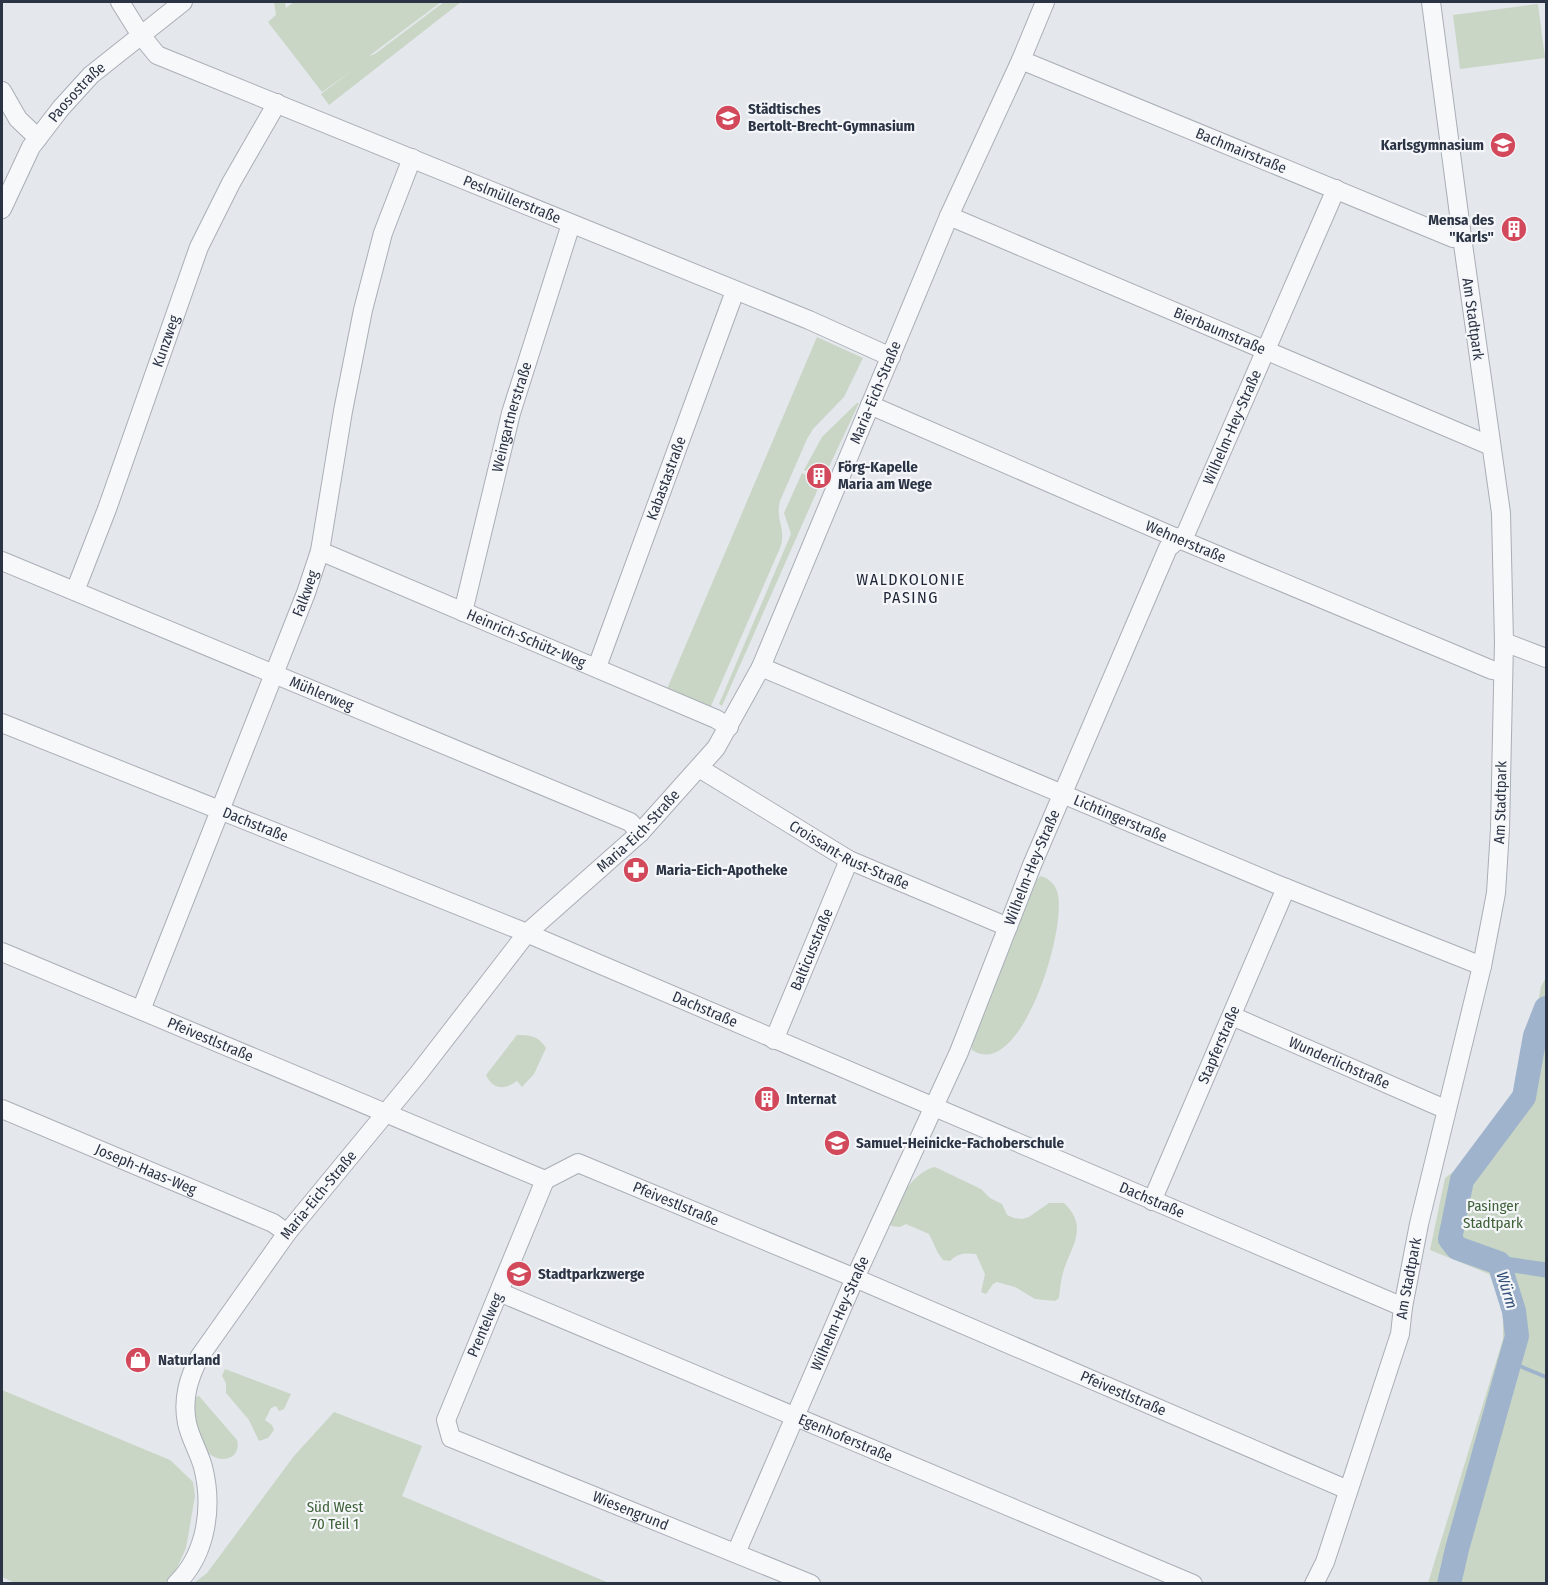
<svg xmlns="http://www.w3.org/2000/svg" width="1548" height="1585" font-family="'Fira Sans Condensed',sans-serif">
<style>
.green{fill:#c9d6c5}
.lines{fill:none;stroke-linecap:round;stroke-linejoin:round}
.stream{stroke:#9fb4cc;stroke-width:4}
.canal{stroke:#9fb4cc;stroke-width:15}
.river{stroke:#9fb4cc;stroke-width:24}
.minor-casing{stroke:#a9aeb7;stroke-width:20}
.minor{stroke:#f7f8fa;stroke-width:18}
.labels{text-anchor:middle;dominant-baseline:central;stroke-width:4.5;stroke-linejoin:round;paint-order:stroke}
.street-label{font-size:15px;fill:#2b3445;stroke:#f4f6f9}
.poi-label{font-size:15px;font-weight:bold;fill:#2b3445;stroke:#f4f6f9;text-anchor:start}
.park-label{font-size:15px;fill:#3f6138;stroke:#f4f6f9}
.neighbourhood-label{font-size:16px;letter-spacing:1.5px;fill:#1d2536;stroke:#f4f6f9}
.water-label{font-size:16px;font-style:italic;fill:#34527a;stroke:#f4f6f9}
</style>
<rect width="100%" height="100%" fill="#e4e7ec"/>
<g class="green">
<path d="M274 2H285L286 8 294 2H441L369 56 375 54 444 2H461L329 105 321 94 353 70 322 92 268 22 276 15Z"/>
<path d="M1538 4 1545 58 1460 69 1453 15Z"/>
<path d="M817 337 863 358 844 397 813 429 807 439 780 501C775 520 787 530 780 548L711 706H708L667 689Z"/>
<path d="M857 403H859L826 473 818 469 815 475 804 470 822 437Z"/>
<path d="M802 473 821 482 722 706 719 704 791 534 784 513Z"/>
<path d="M1041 876C1048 878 1055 884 1057 891 1069 925 1021 1083 972 1050V1044L1037 879Z"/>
<path d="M1546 978V1583H1428L1503 1339V1290L1489 1274 1430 1250 1445 1178 1517 1124 1541 986Z"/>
<path d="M517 1035C530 1035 539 1036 546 1048L534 1074 522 1087 517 1081C505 1090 493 1090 486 1075Z"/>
<path d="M935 1167 981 1189 990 1198 1002 1204 1007 1215 1014 1218 1022 1219 1029 1217 1049 1203H1064C1088 1226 1073 1244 1064 1269 1061 1279 1060 1288 1059 1298L1055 1301 1035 1299 1015 1287 997 1282 993 1284 986 1294 981 1292 985 1274 976 1254C965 1253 958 1253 950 1261L943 1260 938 1253 929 1234 906 1224 900 1227 891 1226C887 1208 917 1169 935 1167Z"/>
<path d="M225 1369 291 1394 284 1409 279 1411 276 1406 271 1408 265 1420 272 1425 274 1430 268 1438 259 1441 249 1420 226 1393V1383L222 1376Z"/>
<path d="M2 1390 170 1460 193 1482 195 1496 186 1548 173 1577 162 1584H17L2 1577Z"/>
<path d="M199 1396 237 1440C242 1460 218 1465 207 1451 196 1439 193 1412 195 1397Z"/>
<path d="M334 1412 422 1446 402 1496 609 1583H194L207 1573 294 1456Z"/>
</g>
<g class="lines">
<path class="stream" d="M1510 1362 1546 1377"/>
<path class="canal" d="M1499 1263 1546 1270"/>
<path class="river" d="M1449 1584 1457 1549 1517 1336 1514 1311 1499 1263 1457 1248 1450 1239 1462 1180 1524 1097 1535 1036 1546 1008"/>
<g class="minor-casing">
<g id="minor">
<path id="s1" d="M120 2 140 34 157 55 809 320 891 357"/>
<path id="s2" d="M1021 60 1453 238 1462 237"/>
<path d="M2 91 18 119 38 138"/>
<path id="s3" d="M2 209 31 147 61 108 91 75 183 2"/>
<path id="s4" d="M949 216 1491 446"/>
<path id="s5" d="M870 405 1179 539 1492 670 1503 672"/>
<path id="s6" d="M320 551 716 719 729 727"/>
<path id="s7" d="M2 561 630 822 640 833"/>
<path id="s8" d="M75 591 107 509 199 247 231 183 277 103"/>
<path id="s9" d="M463 612 511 413 571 224"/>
<path d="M1504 642 1546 658"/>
<path id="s10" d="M597 667 735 291"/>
<path id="s11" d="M761 667 1276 884 1482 966"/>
<path id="s12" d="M2 723 517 929 1403 1307"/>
<path id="s13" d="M699 768 849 860 1008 927"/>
<path id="s14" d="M2 952 545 1180 578 1163 855 1278 1348 1490"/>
<path id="s15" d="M141 1010 306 593 320 551 343 411 363 310 383 233 412 158"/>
<path id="s16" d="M1232 1016 1438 1106 1446 1108"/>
<path id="s17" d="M774 1040 849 860"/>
<path id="s18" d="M2 1109 273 1223 287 1233"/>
<path id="s19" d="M545 1180 446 1420 451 1438 811 1584"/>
<path id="s20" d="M1152 1201 1286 888"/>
<path id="s21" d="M499 1292 1193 1584"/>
<path id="s22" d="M736 1553 855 1278 959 1052 1032 865 1168 548 1186 533 1336 189"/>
<path id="s23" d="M176 1584C207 1554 213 1506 203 1467 199 1452 190 1438 187 1423 182 1398 189 1377 200 1356L287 1233 418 1074 527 933 640 833 716 748 761 667 949 216 1021 60 1045 2"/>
<path id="s24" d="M1314 1584 1325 1562 1400 1334 1403 1307 1419 1224 1482 966 1496 893 1500 829 1504 642 1501 513 1462 237 1431 2"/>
</g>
</g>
<use href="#minor" class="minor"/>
</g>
<defs>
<g id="school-disc" transform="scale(1.35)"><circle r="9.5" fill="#d1495b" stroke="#f4f6f9"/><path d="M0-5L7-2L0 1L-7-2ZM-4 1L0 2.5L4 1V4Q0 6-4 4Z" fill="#fff"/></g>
<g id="building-disc" transform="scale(1.35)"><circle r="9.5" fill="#d1495b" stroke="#f4f6f9"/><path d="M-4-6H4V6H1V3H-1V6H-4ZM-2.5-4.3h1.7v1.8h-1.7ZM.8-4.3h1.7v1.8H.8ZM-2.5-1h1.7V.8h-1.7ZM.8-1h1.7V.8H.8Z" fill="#fff"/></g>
<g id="pharmacy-disc" transform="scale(1.35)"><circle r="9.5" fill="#d1495b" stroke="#f4f6f9"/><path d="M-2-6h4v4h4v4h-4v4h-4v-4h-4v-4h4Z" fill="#fff"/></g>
<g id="shop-disc" transform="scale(1.35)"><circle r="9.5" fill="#d1495b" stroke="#f4f6f9"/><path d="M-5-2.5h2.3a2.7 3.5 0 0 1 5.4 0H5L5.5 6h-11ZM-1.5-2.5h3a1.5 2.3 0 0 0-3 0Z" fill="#fff"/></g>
</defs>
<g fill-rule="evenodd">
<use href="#school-disc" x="728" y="118"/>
<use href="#school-disc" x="1503" y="145"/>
<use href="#building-disc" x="1514" y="229"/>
<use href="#building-disc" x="819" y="476"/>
<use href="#pharmacy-disc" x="636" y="870"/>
<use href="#building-disc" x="767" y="1099"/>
<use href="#school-disc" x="837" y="1143"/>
<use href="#school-disc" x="519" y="1274"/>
<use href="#shop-disc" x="138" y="1360"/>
</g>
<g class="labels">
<g class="street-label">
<text stroke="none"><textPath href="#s3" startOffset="140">Paosostraße</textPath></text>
<text stroke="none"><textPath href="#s2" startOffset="238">Bachmairstraße</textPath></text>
<text stroke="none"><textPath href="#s1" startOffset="448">Peslmüllerstraße</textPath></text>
<text transform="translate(1473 319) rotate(82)">Am Stadtpark</text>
<text stroke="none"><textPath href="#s4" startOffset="294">Bierbaumstraße</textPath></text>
<text stroke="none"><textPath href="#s8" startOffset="266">Kunzweg</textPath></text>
<text stroke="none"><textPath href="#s23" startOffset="1432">Maria-Eich-Straße</textPath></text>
<text stroke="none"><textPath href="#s9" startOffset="201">Weingartnerstraße</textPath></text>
<text stroke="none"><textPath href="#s22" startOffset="1233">Wilhelm-Hey-Straße</textPath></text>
<text stroke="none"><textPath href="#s10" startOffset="201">Kabastastraße</textPath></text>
<text stroke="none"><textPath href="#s5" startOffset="344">Wehnerstraße</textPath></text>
<text stroke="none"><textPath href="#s15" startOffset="448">Falkweg</textPath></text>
<text stroke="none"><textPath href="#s6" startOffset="224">Heinrich-Schütz-Weg</textPath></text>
<text stroke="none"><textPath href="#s7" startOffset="346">Mühlerweg</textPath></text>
<text stroke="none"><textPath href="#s24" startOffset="807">Am Stadtpark</textPath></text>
<text stroke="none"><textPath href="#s11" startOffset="390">Lichtingerstraße</textPath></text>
<text stroke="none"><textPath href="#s12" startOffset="273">Dachstraße</textPath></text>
<text stroke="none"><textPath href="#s23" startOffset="928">Maria-Eich-Straße</textPath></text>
<text stroke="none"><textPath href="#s13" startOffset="174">Croissant-Rust-Straße</textPath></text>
<text stroke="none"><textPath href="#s22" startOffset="747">Wilhelm-Hey-Straße</textPath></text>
<text stroke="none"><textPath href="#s17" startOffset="98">Balticusstraße</textPath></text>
<text stroke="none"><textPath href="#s12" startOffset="759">Dachstraße</textPath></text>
<text stroke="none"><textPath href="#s14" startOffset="226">Pfeivestlstraße</textPath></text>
<text stroke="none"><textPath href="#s20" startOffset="170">Stapferstraße</textPath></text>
<text stroke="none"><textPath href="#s16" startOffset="117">Wunderlichstraße</textPath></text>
<text stroke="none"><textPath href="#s18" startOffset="156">Joseph-Haas-Weg</textPath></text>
<text stroke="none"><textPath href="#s23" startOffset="442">Maria-Eich-Straße</textPath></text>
<text stroke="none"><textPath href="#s12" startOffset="1245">Dachstraße</textPath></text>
<text stroke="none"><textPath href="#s14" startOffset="732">Pfeivestlstraße</textPath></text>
<text stroke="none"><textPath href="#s24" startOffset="321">Am Stadtpark</textPath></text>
<text stroke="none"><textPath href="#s22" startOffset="261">Wilhelm-Hey-Straße</textPath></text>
<text transform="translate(485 1325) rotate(-67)">Prentelweg</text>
<text stroke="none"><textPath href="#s14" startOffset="1218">Pfeivestlstraße</textPath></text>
<text stroke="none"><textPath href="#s21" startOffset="376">Egenhoferstraße</textPath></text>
<text stroke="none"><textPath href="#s19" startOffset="472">Wiesengrund</textPath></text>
</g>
<g class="poi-label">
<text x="748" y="109">Städtisches<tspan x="748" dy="17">Bertolt-Brecht-Gymnasium</tspan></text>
<text x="1484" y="145" text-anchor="end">Karlsgymnasium</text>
<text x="1494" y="220" text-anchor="end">Mensa des<tspan x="1494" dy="17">"Karls"</tspan></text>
<text x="838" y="467">Förg-Kapelle<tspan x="838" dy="17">Maria am Wege</tspan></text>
<text x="656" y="870">Maria-Eich-Apotheke</text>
<text x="786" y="1099">Internat</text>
<text x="856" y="1143">Samuel-Heinicke-Fachoberschule</text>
<text x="538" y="1274">Stadtparkzwerge</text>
<text x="158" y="1360">Naturland</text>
</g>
<g class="park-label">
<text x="1493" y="1206">Pasinger<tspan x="1493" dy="17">Stadtpark</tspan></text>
<text x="335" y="1507">Süd West<tspan x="335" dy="17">70 Teil 1</tspan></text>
</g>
<g class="neighbourhood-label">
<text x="911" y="579">WALDKOLONIE<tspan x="911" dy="18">PASING</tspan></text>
</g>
<g class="water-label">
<text transform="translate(1507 1290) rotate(73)">Würm</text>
</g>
</g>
<rect width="1548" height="1585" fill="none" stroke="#2b3445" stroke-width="6"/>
</svg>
